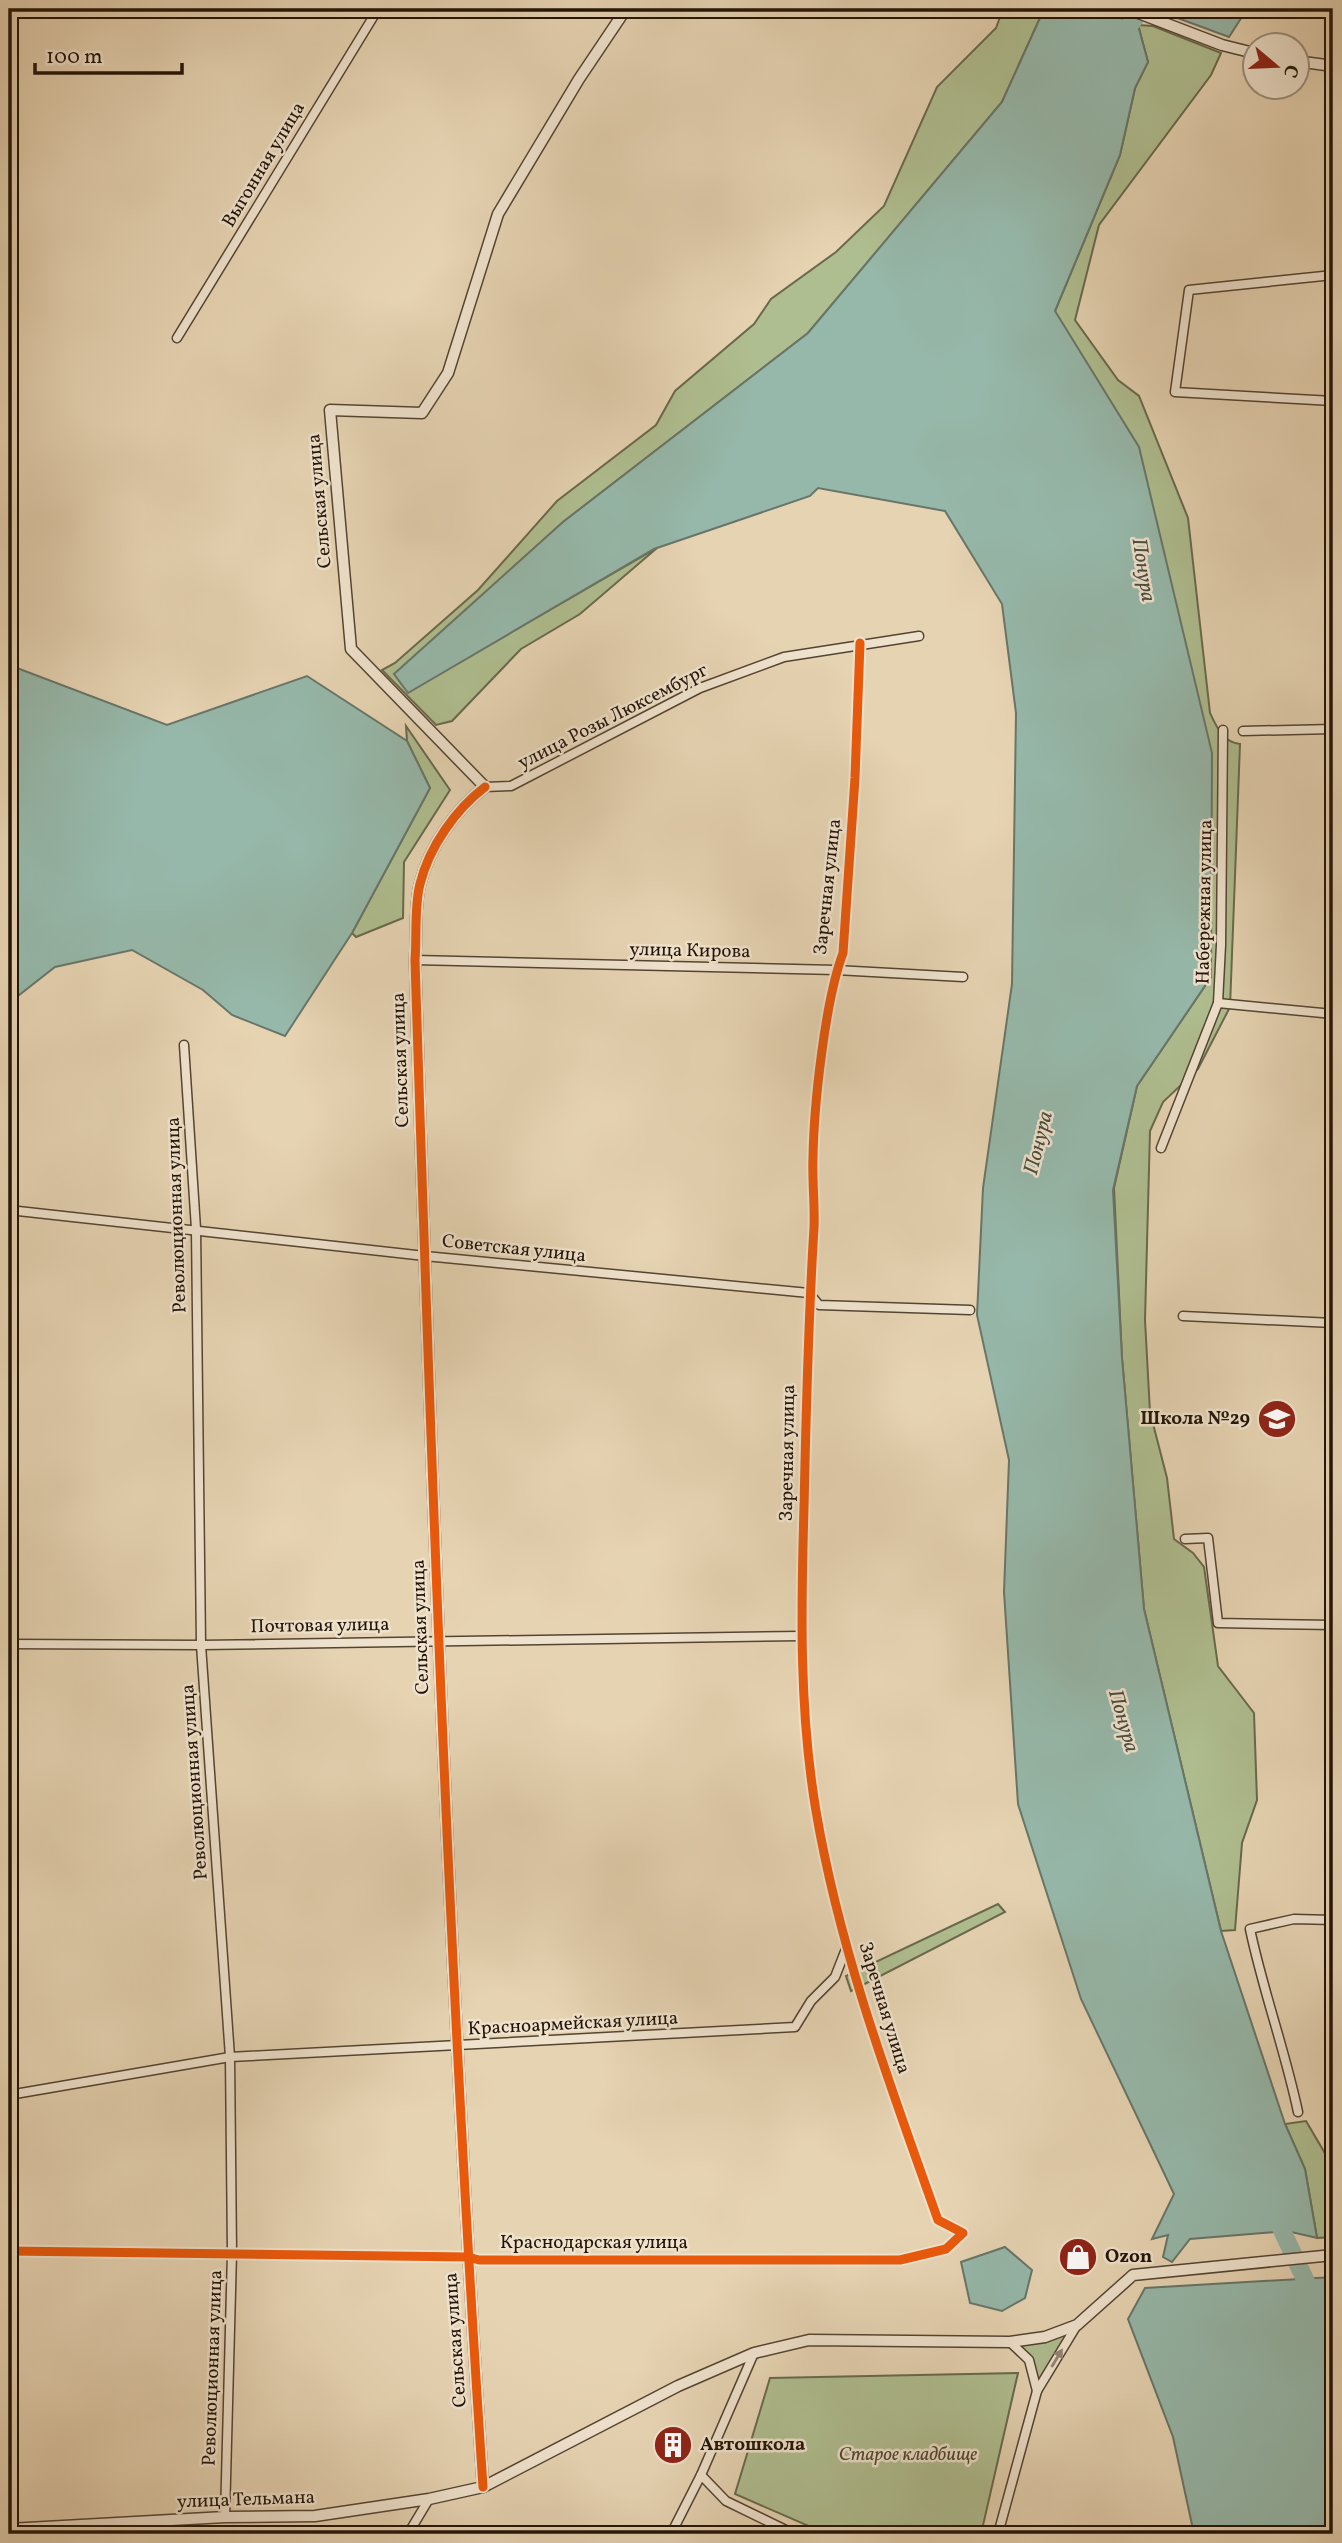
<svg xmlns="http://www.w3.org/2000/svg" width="1342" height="2543" font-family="Vollkorn,serif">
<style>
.green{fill:#afbe90;stroke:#69694c;stroke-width:2}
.water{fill:#96b8aa;stroke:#687669;stroke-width:2}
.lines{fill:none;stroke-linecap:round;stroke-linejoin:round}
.river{stroke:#96b8aa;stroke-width:18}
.minor-casing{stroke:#544432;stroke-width:11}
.tertiary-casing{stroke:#544432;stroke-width:13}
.minor{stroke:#efe2cd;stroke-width:8}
.tertiary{stroke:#efe2cd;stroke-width:10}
.cycleway-casing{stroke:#efe2cd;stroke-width:13}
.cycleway{stroke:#e8590c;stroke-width:9}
.oneway{fill:#938574}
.labels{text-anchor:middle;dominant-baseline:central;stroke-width:5;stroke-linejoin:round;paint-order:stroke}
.street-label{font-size:19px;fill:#231407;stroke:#efe2cd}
.poi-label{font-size:19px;font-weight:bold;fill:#231407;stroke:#efe2cd;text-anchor:start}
.park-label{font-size:19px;font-style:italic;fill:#4d4730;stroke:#efe2cd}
.water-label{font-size:21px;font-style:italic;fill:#4b4d40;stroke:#efe2cd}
</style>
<rect width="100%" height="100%" fill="#e6d3b2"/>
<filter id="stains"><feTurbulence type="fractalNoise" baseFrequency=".00286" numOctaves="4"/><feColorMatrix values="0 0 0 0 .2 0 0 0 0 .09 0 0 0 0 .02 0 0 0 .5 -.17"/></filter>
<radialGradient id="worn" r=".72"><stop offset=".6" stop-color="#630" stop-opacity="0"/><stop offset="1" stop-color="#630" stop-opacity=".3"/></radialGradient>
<g class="green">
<path d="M1003 9H1044L1002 102 808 333 563 522 395 675 408 692 657 548 580 614 521 649 452 721 436 725 382 670 395 663 478 590 557 501 656 425 675 391 754 324 771 299 836 252 884 206 937 87 996 28Z"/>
<path d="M1138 25 1153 26 1221 53 1211 75 1099 225 1075 320 1118 380 1139 396 1188 518 1210 713C1217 728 1223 742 1240 744L1230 1007 1198 1069 1163 1102 1150 1131 1145 1320 1150 1412 1167 1478 1174 1539 1193 1553 1204 1567 1218 1666 1254 1713 1257 1800 1242 1843 1235 1930 1221 1931 1144 1609 1122 1358 1114 1188 1137 1086 1211 977 1055 311 1120 155 1135 88 1148 62Z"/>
<path d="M406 726 450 790 404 862 403 918 356 937 352 933 430 788 407 741Z"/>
<path d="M998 1904 1005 1912 851 1991 846 1976Z"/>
<path d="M1306 2121 1326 2155 1333 2161V2237L1317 2238 1305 2169 1285 2124Z"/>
<path d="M1077 2325 1037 2391 1029 2360 1010 2342Z"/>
<path d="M1018 2373 981 2534H827L735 2494 770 2378Z"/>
</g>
<g class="water">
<path d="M1044 9H1099L1138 25 1148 62 1135 88 1120 155 1055 311 1139 447 1212 753 1211 977 1137 1086 1113 1190 1122 1358 1144 1609 1221 1931 1285 2124 1305 2169 1317 2238 1287 2231 1190 2239 1172 2262 1163 2257 1168 2235 1152 2239 1174 2194 1081 1999 1018 1804 1004 1592 1009 1460 977 1315 983 1188 1012 984 1016 713 1002 604 945 511 818 488 810 496 654 549 408 693 394 674 563 522 808 333 1002 102Z"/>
<path d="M1153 9H1247L1229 37Z"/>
<path d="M9 665 167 725 307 676 407 741 430 788 352 933 285 1036 232 1015 203 990 132 950 55 967 9 1003Z"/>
<path d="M1005 2247 1032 2270 1025 2298 1002 2311 970 2303 961 2262Z"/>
<path d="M1333 2277V2534H1194L1173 2437 1128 2319 1145 2288Z"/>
</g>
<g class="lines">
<g class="river">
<path d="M1118 40 1142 9"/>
<path d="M1272 2209 1333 2339"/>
</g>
<g class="minor-casing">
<g id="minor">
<path d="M1333 275 1189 290 1175 392 1333 401"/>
<path d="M177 338 378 9"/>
<path d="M1243 731 1333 729"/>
<path d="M485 787 511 786 700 688 784 657 919 636"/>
<path d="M415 960 836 970 963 977"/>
<path d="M1218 1003 1333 1014"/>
<path d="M184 1045 196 1229 201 1645 230 2057 232 2253 225 2517"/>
<path d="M1161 1148 1218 1003 1221 945 1223 730"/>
<path d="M9 1210 425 1256 809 1293 819 1305 970 1310"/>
<path d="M1183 1316 1333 1323"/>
<path d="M1185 1539 1208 1538 1218 1623 1333 1625"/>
<path d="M9 1644 201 1645 801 1636"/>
<path d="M9 2095 230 2057 795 2027 811 2001 835 1977 846 1949"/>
<path d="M1298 2112C1285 2050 1263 1991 1250 1929L1294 1919 1333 1920"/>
<path d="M9 2251 468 2257 479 2260H900L946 2249 963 2233 938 2220C890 2085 840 1952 816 1811 799 1710 801 1609 804 1507 806 1414 808 1321 814 1228 815 1205 812 1181 813 1157 814 1104 825 1001 843 953L855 778 860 643"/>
<path d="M1037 2391 1077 2325"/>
<path d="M701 2475 726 2501 794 2534"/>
<path d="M408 2534 429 2499"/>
<path d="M671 2534 701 2475 754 2353"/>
<path d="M998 2534 1037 2391 1029 2360 1010 2342"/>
</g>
</g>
<g class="tertiary-casing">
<g id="tertiary">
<path d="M1128 9 1222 45 1254 53"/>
<path d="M1296 61 1333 66"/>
<path d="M483 2487C449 1978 431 1469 415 960 417 936 414 907 420 884 429 847 456 809 485 787L351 649 330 410 422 413 448 373 498 214 579 79 626 9"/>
<path d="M9 2529 225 2517 315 2516 429 2499 483 2487 678 2386 754 2353 809 2340 1010 2342 1045 2337 1077 2325 1133 2275 1333 2255"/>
</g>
</g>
<use href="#minor" class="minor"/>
<use href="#tertiary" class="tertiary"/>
<g class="cycleway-casing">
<g id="cycleway">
<path d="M9 2251 468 2257 479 2260H900L946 2249 963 2233 938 2220C890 2085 840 1952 816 1811 799 1710 801 1609 804 1507 806 1414 808 1321 814 1228 815 1205 812 1181 813 1157 814 1104 825 1001 843 953L855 778 860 643"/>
<path d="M483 2487C449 1978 431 1469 415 960 417 936 414 907 420 884 429 847 456 809 485 787"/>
</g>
</g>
<use href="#cycleway" class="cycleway"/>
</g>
<defs><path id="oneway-solid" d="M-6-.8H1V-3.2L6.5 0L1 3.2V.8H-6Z" transform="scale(1.75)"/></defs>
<use class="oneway" href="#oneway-solid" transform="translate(1057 2358) rotate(-59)"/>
<defs>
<g id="school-disc" transform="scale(2.0125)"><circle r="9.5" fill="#8f2418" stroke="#efe2cd"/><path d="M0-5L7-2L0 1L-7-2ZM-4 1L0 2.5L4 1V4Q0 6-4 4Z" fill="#fff"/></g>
<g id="shop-disc" transform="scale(2.0125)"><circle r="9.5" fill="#8f2418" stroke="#efe2cd"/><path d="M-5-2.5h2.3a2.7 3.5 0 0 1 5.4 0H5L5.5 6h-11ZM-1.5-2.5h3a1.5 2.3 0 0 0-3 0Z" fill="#fff"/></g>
<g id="building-disc" transform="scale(2.0125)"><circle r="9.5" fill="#8f2418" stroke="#efe2cd"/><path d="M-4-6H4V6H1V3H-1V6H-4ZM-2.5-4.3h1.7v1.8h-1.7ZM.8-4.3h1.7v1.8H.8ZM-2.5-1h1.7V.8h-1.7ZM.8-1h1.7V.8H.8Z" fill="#fff"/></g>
</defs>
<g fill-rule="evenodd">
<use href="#school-disc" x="1277" y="1419"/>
<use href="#shop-disc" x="1078" y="2257"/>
<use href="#building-disc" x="673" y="2445"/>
</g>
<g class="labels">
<g class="street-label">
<text transform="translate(264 165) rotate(-59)">Выгонная улица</text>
<text transform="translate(320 501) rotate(-95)">Сельская улица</text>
<text transform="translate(613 717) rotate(-27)">улица Розы Люксембург</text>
<text transform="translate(828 887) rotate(-84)">Заречная улица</text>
<text transform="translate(1205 902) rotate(-89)">Набережная улица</text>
<text transform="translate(690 951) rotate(1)">улица Кирова</text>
<text transform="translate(401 1060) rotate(-92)">Сельская улица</text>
<text transform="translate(177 1215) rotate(-92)">Революционная улица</text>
<text transform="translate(514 1249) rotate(6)">Советская улица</text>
<text transform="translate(788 1453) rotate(-89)">Заречная улица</text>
<text transform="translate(320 1626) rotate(-1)">Почтовая улица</text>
<text transform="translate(421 1627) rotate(-92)">Сельская улица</text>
<text transform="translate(195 1782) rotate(-94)">Революционная улица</text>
<text transform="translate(884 2008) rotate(73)">Заречная улица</text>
<text transform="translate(573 2024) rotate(-3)">Красноармейская улица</text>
<text x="594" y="2243">Краснодарская улица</text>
<text transform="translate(456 2340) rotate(-94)">Сельская улица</text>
<text transform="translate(213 2368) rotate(-88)">Революционная улица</text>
<text transform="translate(246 2500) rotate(-2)">улица Тельмана</text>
</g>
<g class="poi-label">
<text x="1250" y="1419" text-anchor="end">Школа №29</text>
<text x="1105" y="2257">Ozon</text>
<text x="700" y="2445">Автошкола</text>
</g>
<g class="park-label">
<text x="908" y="2455">Старое кладбище</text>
</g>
<g class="water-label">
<text transform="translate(1143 570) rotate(81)">Понура</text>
<text transform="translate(1039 1143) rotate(-76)">Понура</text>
<text transform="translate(1123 1721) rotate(74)">Понура</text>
</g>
</g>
<rect width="1342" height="2543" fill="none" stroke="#e6d3b2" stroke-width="35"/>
<rect x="10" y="10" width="1321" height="2522" fill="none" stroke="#231407" stroke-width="3.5"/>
<rect x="18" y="18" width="1307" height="2508" fill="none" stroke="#231407" stroke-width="2"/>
<g transform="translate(1276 66) rotate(109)"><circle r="33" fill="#efe2cd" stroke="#9d907e" stroke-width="2"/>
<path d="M0-5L12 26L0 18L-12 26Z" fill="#8f2418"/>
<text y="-10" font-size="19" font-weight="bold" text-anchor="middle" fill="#231407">С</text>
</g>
<path d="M35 63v10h147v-10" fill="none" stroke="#231407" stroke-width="3.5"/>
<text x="46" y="63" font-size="21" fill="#231407" stroke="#efe2cd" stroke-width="5" paint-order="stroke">100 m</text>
<rect width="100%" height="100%" filter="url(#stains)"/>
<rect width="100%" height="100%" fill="url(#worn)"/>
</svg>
